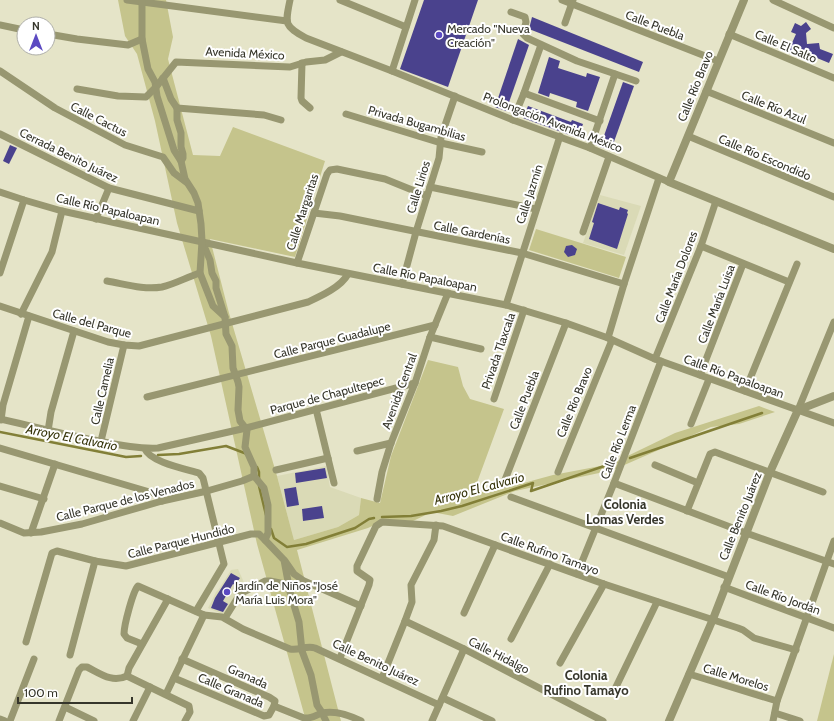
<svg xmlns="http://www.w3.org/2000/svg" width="834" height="721" font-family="Cabin,sans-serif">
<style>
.built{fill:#dadab6}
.green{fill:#c5c48c}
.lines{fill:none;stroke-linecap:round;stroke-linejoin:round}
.stream{stroke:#827f37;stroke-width:2.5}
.building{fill:#4a428d}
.minor{stroke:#989771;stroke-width:7}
.tertiary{stroke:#989771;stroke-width:8}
.poi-dot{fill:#5c4ac2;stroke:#fff;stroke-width:1.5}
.labels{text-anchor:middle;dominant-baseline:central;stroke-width:4;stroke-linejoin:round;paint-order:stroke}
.street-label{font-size:12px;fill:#36362b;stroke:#fff}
.poi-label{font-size:12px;fill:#36362b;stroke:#fff;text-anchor:start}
.water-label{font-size:13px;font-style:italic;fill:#37350b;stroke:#fff}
.neighbourhood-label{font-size:13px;font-weight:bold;fill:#36362b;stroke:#fff}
</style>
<rect width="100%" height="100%" fill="#e5e4c8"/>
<g class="built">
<path d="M600 195 641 206 624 255 583 243Z"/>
<path d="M326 466 330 487 361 498 359 515 338 527 294 540 277 476Z"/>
<path d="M238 569 246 587 224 615 208 608 216 592 219 589 231 570Z"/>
</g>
<g class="green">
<path d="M118 0H166L173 37 168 59 193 155 220 156 233 127 325 161 295 257 210 239 229 313 277 476 294 540 338 527 359 515 361 498 380 503 391 456 428 360 458 367 463 386 470 399 504 409 475 488 487 493 553 475 611 464 675 433 759 406 775 412 739 424 711 427 613 470 515 491 453 516 432 512 413 521 385 520 368 528 297 550 341 721H306L257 544 211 336 177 223 155 121 137 54 125 36Z"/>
<path d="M536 229 626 257 619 278 529 250Z"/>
<path d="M834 654V721H817Z"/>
</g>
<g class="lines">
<g class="stream">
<path d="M0 432 126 457 141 456"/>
<path d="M158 455 179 454 226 446 247 454"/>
<path d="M630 458 762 413"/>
<path d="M257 467 259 472V479"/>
<path d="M259 486 266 515"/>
<path d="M382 517 411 516 441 511 462 506 533 483 531 491 616 462"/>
<path d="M271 529 274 538 287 547 306 544 355 528 369 519 374 518"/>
</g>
</g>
<g class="building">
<path d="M424 0H478L448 87 400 69Z"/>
<path d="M532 17 643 62 639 72 529 29Z"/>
<path d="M806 22 811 29 806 33 807 44 819 43 820 49 833 54 829 63 817 58 811 61 806 52 803 58 788 52 796 34 791 32 795 23 801 26Z"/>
<path d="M518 39 529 45 506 111 495 107Z"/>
<path d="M549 57 560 61 558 68 586 77 587 73 600 77 588 111 576 107 577 102 550 93 549 97 538 93Z"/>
<path d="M623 82 634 86 611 150 600 147Z"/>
<path d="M528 106 571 122 572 120 583 124 578 138 523 118Z"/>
<path d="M10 145 17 148 9 164 3 161Z"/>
<path d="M598 203 619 210 620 207 628 210 627 213 628 214 617 249 589 239 594 223 592 222Z"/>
<path d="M572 245 577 249 575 255 568 257 564 252 566 246Z"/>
<path d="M325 468 327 478 296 483 295 473Z"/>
<path d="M296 487 299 505 287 507 284 489Z"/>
<path d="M322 506 324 518 303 521 302 509Z"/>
<path d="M231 573 240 578 235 585 233 584 223 601 228 604 223 612 211 608 215 598Z"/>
</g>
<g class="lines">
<g class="minor">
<path d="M127 0 287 21"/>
<path d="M290 0C285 24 284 26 306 38L392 71 513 120 590 148 669 182"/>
<path d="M340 0 406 27"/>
<path d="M562 0 718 61"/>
<path d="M773 0 834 28"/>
<path d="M142 2V39L148 69 155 82 157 96 174 150 181 161 185 179 194 193 198 203 201 224 202 241 210 260 212 273 216 281V288L225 317 226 334 232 346 233 368 238 382 239 387 238 410 240 421 247 430 245 447 254 467V476L264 488 268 505V533L265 540 284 560 290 592 299 622 302 651 311 675 317 705 321 711 326 721"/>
<path d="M511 12 525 17 526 22 523 34 527 38 577 61 636 81"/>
<path d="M565 23 573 0"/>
<path d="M0 25 24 30"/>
<path d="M48 34 77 39 128 45 142 39"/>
<path d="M729 34 834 78"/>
<path d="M302 63 301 98 302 101 310 108"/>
<path d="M0 71 55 108 125 145 163 157 174 173 186 182"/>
<path d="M392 71 415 0"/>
<path d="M163 78 171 99 177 108V120L181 133V147L183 154V158L181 161"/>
<path d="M77 89 118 96 146 97 156 87 176 62 290 67 306 62 325 60 341 52"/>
<path d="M706 91 834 143"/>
<path d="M524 93 600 121"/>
<path d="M177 108 264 115 281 120"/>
<path d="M346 114 441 143 482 152"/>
<path d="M513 120 524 93 541 45"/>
<path d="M0 134 109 188 199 211"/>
<path d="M688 136 834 197"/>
<path d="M590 148 615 74"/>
<path d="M430 187 536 209"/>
<path d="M0 192 24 200 62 211 297 263 506 305 566 323 608 338 655 359 834 423"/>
<path d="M314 213 340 216 522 253 624 284"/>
<path d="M96 219 109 188"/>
<path d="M583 232 609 157"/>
<path d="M202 241 200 273 213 306 225 317"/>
<path d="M701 246 789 282"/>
<path d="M297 263 327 174 330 170 337 169 385 179 427 196"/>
<path d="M0 273 24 200"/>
<path d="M107 281C125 284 143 290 162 287 175 284 187 277 200 273"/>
<path d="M402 284 416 232 439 158 441 137 455 96"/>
<path d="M506 305 560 136"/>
<path d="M0 306 108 342 124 345 139 346 308 302C321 296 341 287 348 274"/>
<path d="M21 314 52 252 62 211"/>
<path d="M430 337 481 349"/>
<path d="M608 338 624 284 659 178"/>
<path d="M655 359 701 246 716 201"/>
<path d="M700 375 743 264"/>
<path d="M745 391 797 264"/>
<path d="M147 397 435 325"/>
<path d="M494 399 524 310"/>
<path d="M316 409 334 483"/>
<path d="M798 410 834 322"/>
<path d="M0 419C31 426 62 434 94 440 115 444 136 449 158 448L246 428 415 383"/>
<path d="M1 420 3 405 29 316"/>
<path d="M691 424 709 379"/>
<path d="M48 431 51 412 74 331"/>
<path d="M101 441 124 345"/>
<path d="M0 448 153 493 158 495 162 501"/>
<path d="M145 449C150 462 186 469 199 473L203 478 224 564 196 611"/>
<path d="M357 451 391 443"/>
<path d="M655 465 698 483"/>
<path d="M276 470 328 458"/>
<path d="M558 472 612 340"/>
<path d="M614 483 746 533 834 564"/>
<path d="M503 485 566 323"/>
<path d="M0 486 44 499"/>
<path d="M511 497 729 577"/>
<path d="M377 499 382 472 391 443 415 383 430 337 448 293"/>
<path d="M687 511 710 454 715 452 823 492"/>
<path d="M0 523 24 533 41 532 82 524 162 501 207 491 242 481 254 476"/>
<path d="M31 533 55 464"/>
<path d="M285 561 294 574 304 581 361 606"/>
<path d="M577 574 614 483 661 361"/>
<path d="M724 587 834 628"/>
<path d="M464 613 495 545"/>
<path d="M225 618 240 594 265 581H270L295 586 311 585"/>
<path d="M405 621 464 649 603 721"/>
<path d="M511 639 550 564"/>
<path d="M26 642 52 553 57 551 95 561 126 566 251 534H259L265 540"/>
<path d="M142 644 127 638 124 634C124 625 133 591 138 586L204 615 222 617 243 629 290 649C299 651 306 645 315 648L439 705"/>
<path d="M70 655 95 561"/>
<path d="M340 658 369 585 370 580 357 571V566L376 526 382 522 443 526 604 584 738 628 743 630 754 638 796 650"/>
<path d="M182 659 269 697 275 701 274 706 304 718C311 719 316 715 322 713 336 710 349 715 361 721"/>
<path d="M560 663 604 584"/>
<path d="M689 674 777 701"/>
<path d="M127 676 129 668 168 599"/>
<path d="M127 676 189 706 190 712 185 721"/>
<path d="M174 678 264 716 269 715 274 706"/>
<path d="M382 678 405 621 412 602 411 585 434 540 436 525"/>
<path d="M614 691 657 602"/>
<path d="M166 694 204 615"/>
<path d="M443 698 492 721"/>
<path d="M65 707 94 721"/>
<path d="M775 713 800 721"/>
<path d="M0 719 5 721"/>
<path d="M10 721 34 659"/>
<path d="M59 721 79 670 82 667H87C101 674 112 683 127 676"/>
<path d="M133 721 150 687"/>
<path d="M432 721 464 649"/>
<path d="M773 721 777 701 834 541"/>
</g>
<g class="tertiary">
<path d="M744 0 669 182 834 249"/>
<path d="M669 721 713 619 770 472 798 410 834 396"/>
</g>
</g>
<g class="poi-dot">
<circle cx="439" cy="35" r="4"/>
<circle cx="227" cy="592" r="4"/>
</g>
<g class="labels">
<g class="street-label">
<text transform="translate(655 25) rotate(21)">Calle Puebla</text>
<text transform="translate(786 46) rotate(23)">Calle El Salto</text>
<text transform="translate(245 53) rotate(3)">Avenida México</text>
<text transform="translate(695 86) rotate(-68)">Calle Río Bravo</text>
<text transform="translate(774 107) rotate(22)">Calle Río Azul</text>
<text transform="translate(99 119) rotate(27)">Calle Cactus</text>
<text transform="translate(553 122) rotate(21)">Prolongación Avenida México</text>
<text transform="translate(417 123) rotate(16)">Privada Bugambilias</text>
<text transform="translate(69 155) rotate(26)">Cerrada Benito Juárez</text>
<text transform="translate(765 157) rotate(23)">Calle Río Escondido</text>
<text transform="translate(418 187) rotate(-73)">Calle Lirios</text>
<text transform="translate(529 194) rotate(-72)">Calle Jazmín</text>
<text transform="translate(108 209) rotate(13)">Calle Río Papaloapan</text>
<text transform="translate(302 212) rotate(-72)">Calle Margaritas</text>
<text transform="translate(472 232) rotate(11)">Calle Gardenías</text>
<text transform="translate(425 277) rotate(11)">Calle Río Papaloapan</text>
<text transform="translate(676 277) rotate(-69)">Calle María Dolores</text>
<text transform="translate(716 304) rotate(-69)">Calle María Luisa</text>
<text transform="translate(92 323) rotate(15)">Calle del Parque</text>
<text transform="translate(332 340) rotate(-14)">Calle Parque Guadalupe</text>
<text transform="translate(498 351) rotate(-71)">Privada Tlaxcala</text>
<text transform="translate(734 376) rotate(20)">Calle Río Papaloapan</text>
<text transform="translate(102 391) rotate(-77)">Calle Camelia</text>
<text transform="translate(399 391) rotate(-70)">Avenida Central</text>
<text transform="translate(327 395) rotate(-15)">Parque de Chapultepec</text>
<text transform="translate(524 400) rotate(-69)">Calle Puebla</text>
<text transform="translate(574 402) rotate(-68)">Calle Río Bravo</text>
<text transform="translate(618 442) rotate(-69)">Calle Río Lerma</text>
<text transform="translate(125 500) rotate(-14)">Calle Parque de los Venados</text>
<text transform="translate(740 516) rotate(-68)">Calle Benito Juárez</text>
<text transform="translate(181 541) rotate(-14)">Calle Parque Hundido</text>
<text transform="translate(550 553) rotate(20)">Calle Rufino Tamayo</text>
<text transform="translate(783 597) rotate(20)">Calle Río Jordán</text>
<text transform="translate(499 655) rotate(27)">Calle Hidalgo</text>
<text transform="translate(376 662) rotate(25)">Calle Benito Juárez</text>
<text transform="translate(248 676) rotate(24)">Granada</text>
<text transform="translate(736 677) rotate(17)">Calle Morelos</text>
<text transform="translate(231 690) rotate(23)">Calle Granada</text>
</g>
<g class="poi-label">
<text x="447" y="28">Mercado "Nueva<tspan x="447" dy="14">Creación"</tspan></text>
<text x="235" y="585">Jardín de Niños "José<tspan x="235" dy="14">María Luis Mora"</tspan></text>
</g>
<g class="water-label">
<text transform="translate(72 437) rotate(11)">Arroyo El Calvario</text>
<text transform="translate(479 488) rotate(-15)">Arroyo El Calvario</text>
</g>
<g class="neighbourhood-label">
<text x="625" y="504">Colonia<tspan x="625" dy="15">Lomas Verdes</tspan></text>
<text x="586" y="675">Colonia<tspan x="586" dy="15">Rufino Tamayo</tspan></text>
</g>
</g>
<g transform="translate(36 36)"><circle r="19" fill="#ffffff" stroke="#afafaa"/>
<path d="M0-3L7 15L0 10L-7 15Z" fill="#5c4ac2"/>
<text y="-6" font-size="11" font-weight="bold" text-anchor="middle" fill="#36362b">N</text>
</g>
<path d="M18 697v6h114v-6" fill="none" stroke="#36362b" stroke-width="2"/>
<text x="24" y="697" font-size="12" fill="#36362b" stroke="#ffffff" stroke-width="3" paint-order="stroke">100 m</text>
</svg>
